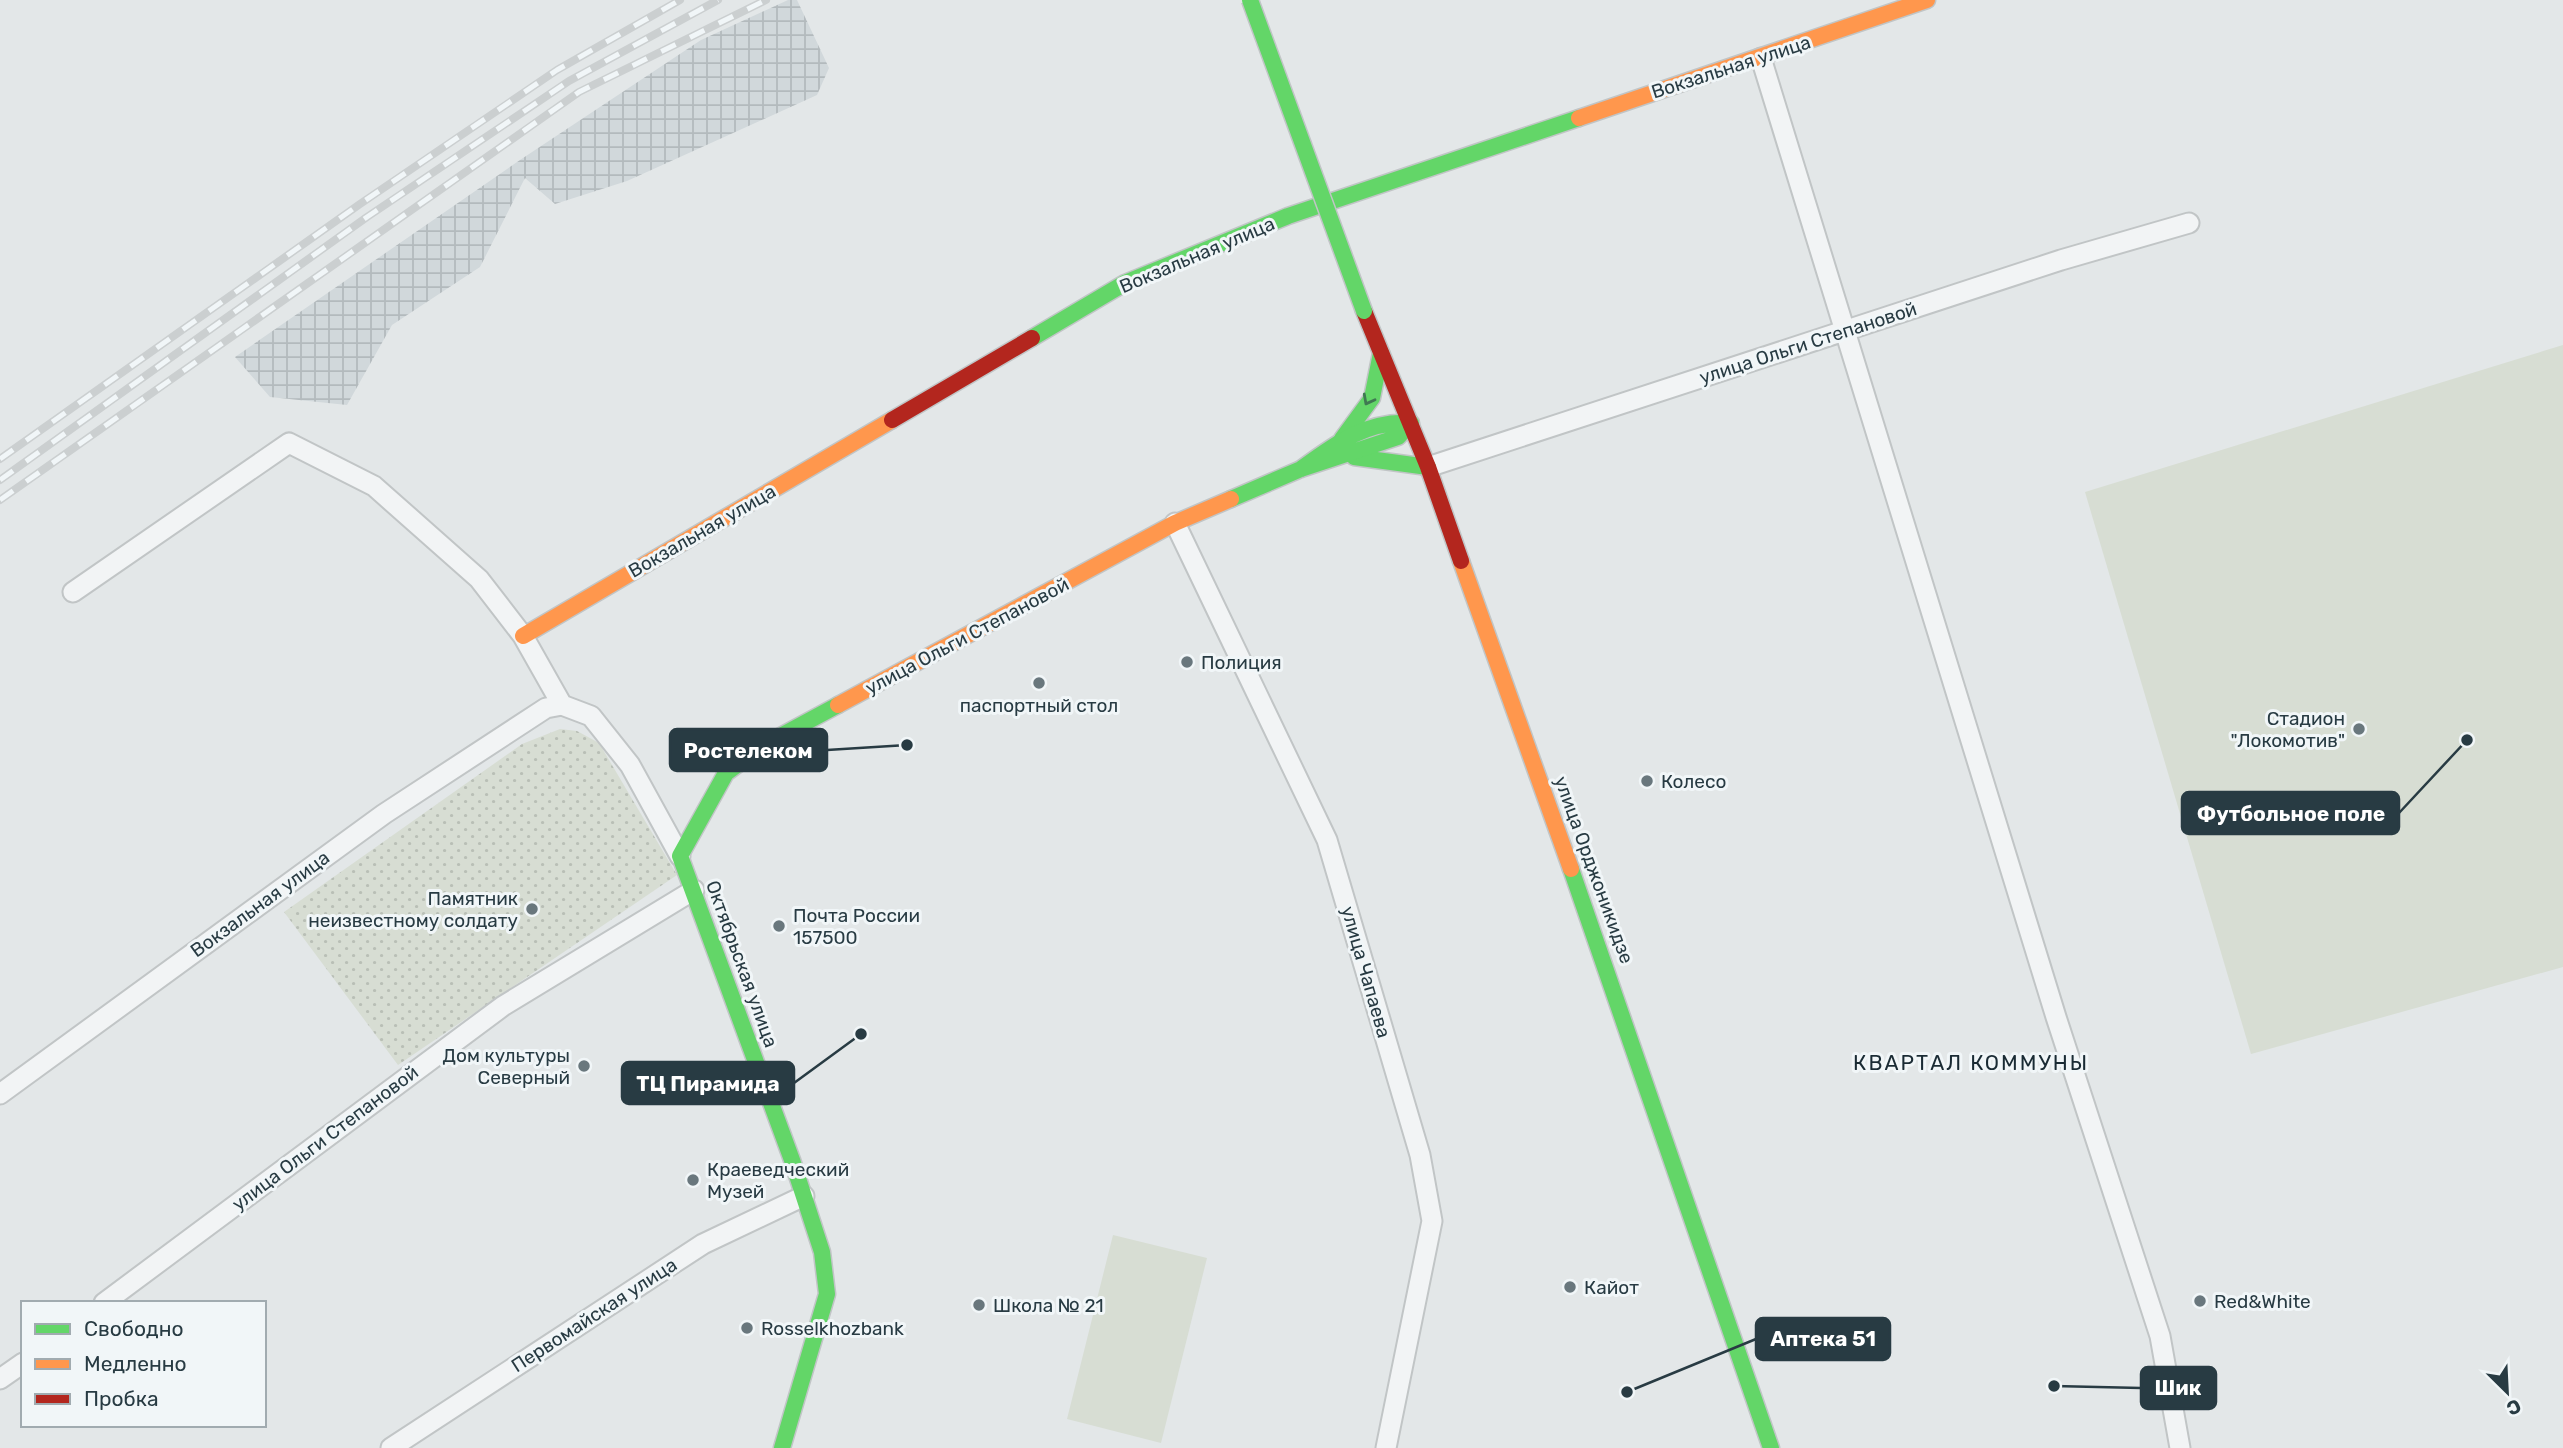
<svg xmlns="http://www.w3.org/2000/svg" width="2563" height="1448" font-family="Rubik,sans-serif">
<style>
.industrial{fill:url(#industrial-grid)}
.grass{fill:#d7ddd3}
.park{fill:url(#park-dots)}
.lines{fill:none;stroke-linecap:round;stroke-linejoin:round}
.street-casing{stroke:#c1c5c6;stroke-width:23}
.fast-casing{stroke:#c1c5c6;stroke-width:19}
.slow-casing{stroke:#c1c5c6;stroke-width:19}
.jam-casing{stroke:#c1c5c6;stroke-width:19}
.street{stroke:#f2f4f5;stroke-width:19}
.fast{stroke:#63d668;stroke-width:16}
.slow{stroke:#ff974d;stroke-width:16}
.jam{stroke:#b3261e;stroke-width:16}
.rail-casing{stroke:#cbcfd0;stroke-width:8}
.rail{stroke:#f1f6f8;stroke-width:5;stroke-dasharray:16;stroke-linecap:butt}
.fast-bridge-casing{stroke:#c1c5c6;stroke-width:19;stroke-linecap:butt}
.fast-bridge{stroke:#63d668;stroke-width:16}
.oneway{stroke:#407952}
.poi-dot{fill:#69777d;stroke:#f1f6f8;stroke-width:2.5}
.labels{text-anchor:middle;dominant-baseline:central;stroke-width:6;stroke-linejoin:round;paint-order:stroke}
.street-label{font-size:19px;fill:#283b43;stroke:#f1f6f8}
.poi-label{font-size:19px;fill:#283b43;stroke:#f1f6f8;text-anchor:start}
.neighbourhood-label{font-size:21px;letter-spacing:2px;fill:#1a2b34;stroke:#f1f6f8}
.leader{fill:none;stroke:#283b43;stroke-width:2.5}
.callout-dot{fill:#283b43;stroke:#f1f6f8;stroke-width:2.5}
.callout{fill:#283b43;stroke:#283b43;stroke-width:2.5}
.callout-label{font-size:21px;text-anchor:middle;font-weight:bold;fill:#fff}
</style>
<defs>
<pattern id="industrial-grid" width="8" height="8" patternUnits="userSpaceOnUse" patternTransform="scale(1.75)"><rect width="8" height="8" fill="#d1d8db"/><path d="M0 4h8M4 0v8" fill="none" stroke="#b3babd"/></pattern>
<pattern id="park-dots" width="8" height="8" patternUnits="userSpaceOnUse" patternTransform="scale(1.75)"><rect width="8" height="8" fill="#d7ddd3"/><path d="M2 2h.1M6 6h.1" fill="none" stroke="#b9bfb6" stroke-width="1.8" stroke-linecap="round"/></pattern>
</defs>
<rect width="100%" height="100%" fill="#e3e7e8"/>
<path class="industrial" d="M788 0H797L829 68 817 95 627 181 555 204 525 178 480 267 392 325 347 405 270 397 235 357 520 160 701 40Z"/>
<g class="grass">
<path d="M2563 345V967L2251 1054 2085 492Z"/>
<path d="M1113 1235 1207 1258 1161 1443 1067 1419Z"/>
</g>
<path class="park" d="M560 729 577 731 599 743 677 875 398 1065 284 912 522 744Z"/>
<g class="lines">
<g class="street-casing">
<g id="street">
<path d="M1761 58 2056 1017 2160 1336 2180 1448"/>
<path d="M1428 467 2061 260 2189 223"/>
<path d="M1175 523 1327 840 1420 1155 1432 1221 1386 1448"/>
<path d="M73 592 289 443 374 486 479 579 523 636 562 705 591 716 630 765 680 856"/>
<path d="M0 1094 384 814 546 708 562 705"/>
<path d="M104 1303 503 1006 694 890"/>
<path d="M0 1379 23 1363"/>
<path d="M391 1448 703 1244 804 1196"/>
</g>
</g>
<g class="fast-casing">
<g id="fast">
<path d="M1032 338 1125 283 1288 216 1579 118"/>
<path d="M1342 439 1372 398 1381 353"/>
<path d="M1354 457 1428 467"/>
<path d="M1231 499 1301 469 1398 437 1411 423C1367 420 1335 444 1301 469"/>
<path d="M1571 869 1771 1448"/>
<path d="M782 1448 827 1294 822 1252 792 1160 680 856 726 773 764 745 838 705"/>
</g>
</g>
<g class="slow-casing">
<g id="slow">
<path d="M1579 118 1927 0"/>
<path d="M1461 561 1571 869"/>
<path d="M523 636 892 420"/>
<path d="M838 705 1175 523 1231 499"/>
</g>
</g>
<g class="jam-casing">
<g id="jam">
<path d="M1364 311 1428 467 1461 561"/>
<path d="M892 420 1032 338"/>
</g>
</g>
<use href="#street" class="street"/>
<use href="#fast" class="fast"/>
<use href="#slow" class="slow"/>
<use href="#jam" class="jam"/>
<g class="rail-casing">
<g id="rail">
<path d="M0 459 360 204 557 70 680 0"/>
<path d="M0 480 367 217 569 81 718 0"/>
<path d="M0 500 579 92 766 0"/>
</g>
</g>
<use href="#rail" class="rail"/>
<g class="fast-bridge-casing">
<path id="fast-bridge" d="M1250 0 1364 311"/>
</g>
<use href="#fast-bridge" class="fast-bridge"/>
</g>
<defs><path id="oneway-chevron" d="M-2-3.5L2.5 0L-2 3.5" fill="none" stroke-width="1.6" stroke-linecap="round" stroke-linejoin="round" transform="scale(1.75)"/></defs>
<use class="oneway" href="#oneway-chevron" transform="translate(1368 400) rotate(118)"/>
<g class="poi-dot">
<circle cx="1187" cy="662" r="7"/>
<circle cx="1039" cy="683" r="7"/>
<circle cx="2359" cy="729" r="7"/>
<circle cx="1647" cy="781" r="7"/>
<circle cx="532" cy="909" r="7"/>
<circle cx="779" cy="926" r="7"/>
<circle cx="584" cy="1066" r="7"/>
<circle cx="693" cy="1180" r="7"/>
<circle cx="1570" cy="1287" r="7"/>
<circle cx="2200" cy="1301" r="7"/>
<circle cx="979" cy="1305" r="7"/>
<circle cx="747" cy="1328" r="7"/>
</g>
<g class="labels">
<g class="street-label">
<text transform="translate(1731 67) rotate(-18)">Вокзальная улица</text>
<text transform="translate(1197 255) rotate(-23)">Вокзальная улица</text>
<text transform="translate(1808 343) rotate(-18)">улица Ольги Степановой</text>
<text transform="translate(702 531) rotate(-30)">Вокзальная улица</text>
<text transform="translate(967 636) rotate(-28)">улица Ольги Степановой</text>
<text transform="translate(1594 870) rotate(70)">улица Орджоникидзе</text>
<text transform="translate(260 904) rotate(-36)">Вокзальная улица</text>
<text transform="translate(742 964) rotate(70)">Октябрьская улица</text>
<text transform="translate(1366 972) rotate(74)">улица Чапаева</text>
<text transform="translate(325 1138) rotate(-37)">улица Ольги Степановой</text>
<text transform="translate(594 1315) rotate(-33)">Первомайская улица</text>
</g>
<g class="poi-label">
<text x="1201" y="662">Полиция</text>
<text x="1039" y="705" text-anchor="middle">паспортный стол</text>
<text x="2345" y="718" text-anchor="end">Стадион<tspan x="2345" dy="22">"Локомотив"</tspan></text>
<text x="1661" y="781">Колесо</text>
<text x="518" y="898" text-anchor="end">Памятник<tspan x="518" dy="22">неизвестному солдату</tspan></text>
<text x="793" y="915">Почта России<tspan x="793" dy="22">157500</tspan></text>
<text x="570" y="1055" text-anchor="end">Дом культуры<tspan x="570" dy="22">Северный</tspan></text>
<text x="707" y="1169">Краеведческий<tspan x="707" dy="22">Музей</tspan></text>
<text x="1584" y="1287">Кайот</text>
<text x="2214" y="1301">Red&amp;White</text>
<text x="993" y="1305">Школа № 21</text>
<text x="761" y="1328">Rosselkhozbank</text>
</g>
<g class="neighbourhood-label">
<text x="1971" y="1062">КВАРТАЛ КОММУНЫ</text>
</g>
</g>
<path class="leader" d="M907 745L827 750M2467 740L2399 813M861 1034L794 1083M1627 1392L1756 1339M2054 1386L2141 1388"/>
<g class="callout-dot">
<circle cx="907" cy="745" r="7"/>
<circle cx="2467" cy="740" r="7"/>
<circle cx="861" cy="1034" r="7"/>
<circle cx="1627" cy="1392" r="7"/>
<circle cx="2054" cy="1386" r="7"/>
</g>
<g class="callout">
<rect x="670" y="729" width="157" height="42" rx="7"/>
<rect x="2182" y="792" width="217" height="42" rx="7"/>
<rect x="622" y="1062" width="172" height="42" rx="7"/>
<rect x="1756" y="1318" width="134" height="42" rx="7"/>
<rect x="2141" y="1367" width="75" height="42" rx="7"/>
</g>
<g class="callout-label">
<text x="748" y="758">Ростелеком</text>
<text x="2291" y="821">Футбольное поле</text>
<text x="708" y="1091">ТЦ Пирамида</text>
<text x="1823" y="1346">Аптека 51</text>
<text x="2178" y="1395">Шик</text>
</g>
<rect x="21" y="1301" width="245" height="126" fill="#f1f6f8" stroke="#a1abb0" stroke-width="2"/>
<rect x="35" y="1324" width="35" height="10" fill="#63d668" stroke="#a1abb0" stroke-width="2"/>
<text x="84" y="1336" font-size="21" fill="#283b43">Свободно</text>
<rect x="35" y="1359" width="35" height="10" fill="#ff974d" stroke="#a1abb0" stroke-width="2"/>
<text x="84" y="1371" font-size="21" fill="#283b43">Медленно</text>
<rect x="35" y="1394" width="35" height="10" fill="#b3261e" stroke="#a1abb0" stroke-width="2"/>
<text x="84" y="1406" font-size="21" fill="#283b43">Пробка</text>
<g transform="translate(2507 1392) rotate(156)" stroke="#f1f6f8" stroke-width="5" paint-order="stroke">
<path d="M0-5L12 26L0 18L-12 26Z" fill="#283b43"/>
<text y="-10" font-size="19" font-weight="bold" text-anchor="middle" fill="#283b43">С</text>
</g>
</svg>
